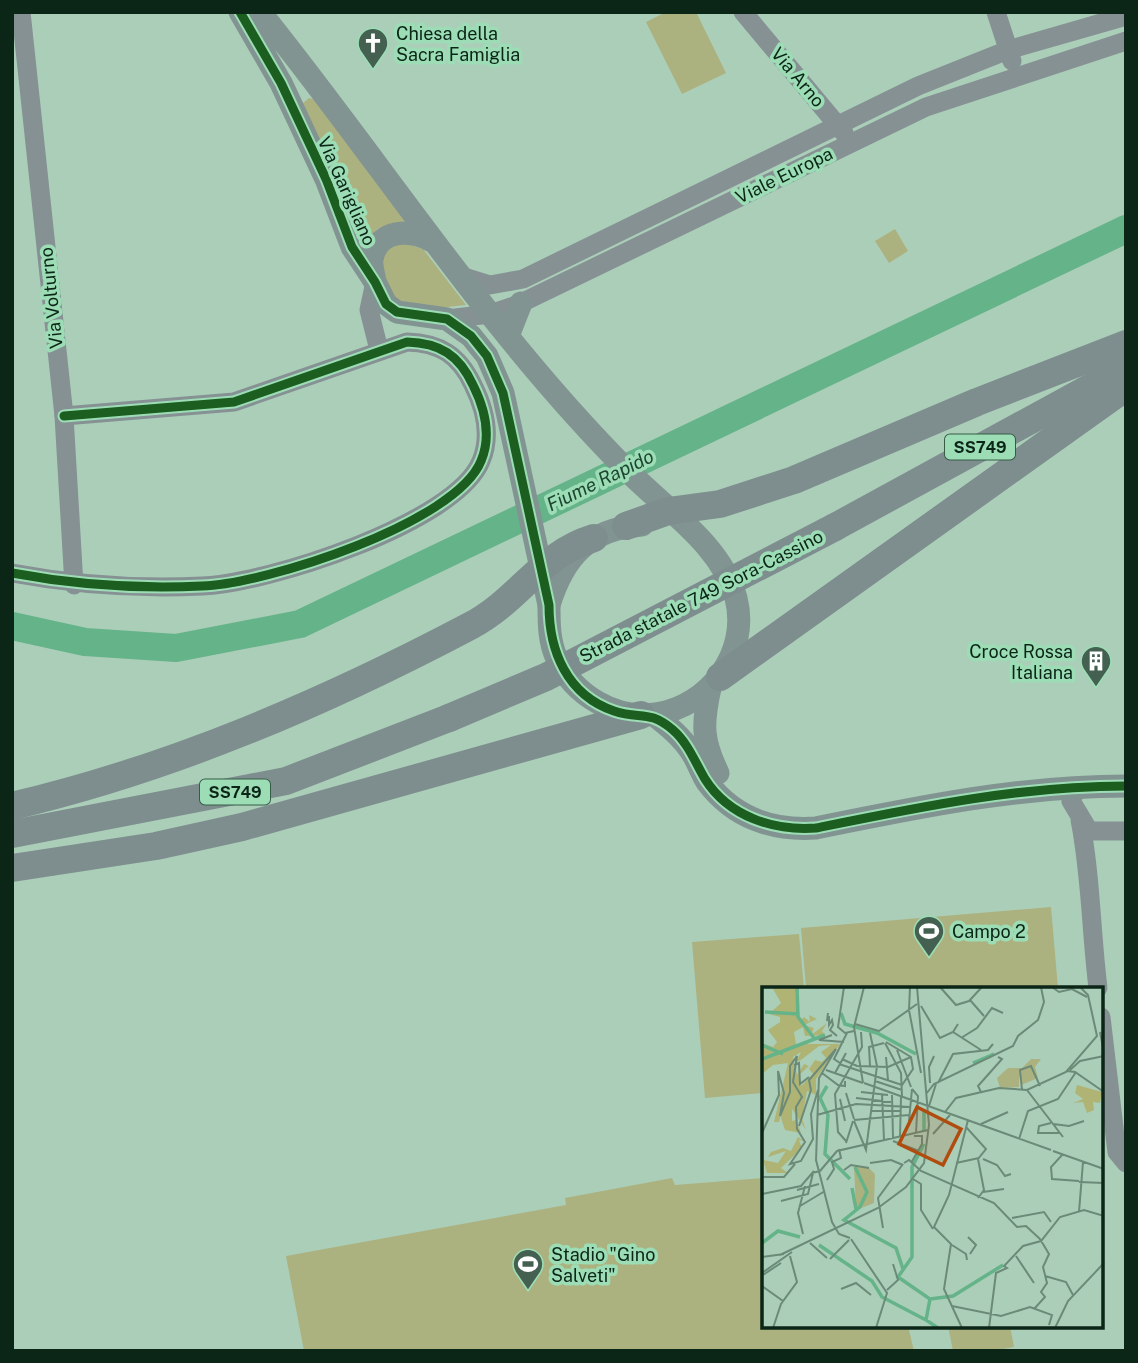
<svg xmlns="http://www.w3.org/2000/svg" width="1138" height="1363" font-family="'Public Sans',sans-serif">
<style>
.green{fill:#acb27f}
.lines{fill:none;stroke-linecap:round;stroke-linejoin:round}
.river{stroke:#65b389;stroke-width:28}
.minor{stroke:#869194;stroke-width:19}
.major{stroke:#829492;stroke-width:23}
.highway{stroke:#7e8e8e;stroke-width:28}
.highway-bridge{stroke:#7e8e8e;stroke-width:28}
.cycleway-casing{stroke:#9cddb6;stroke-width:13}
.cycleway{stroke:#1b5e20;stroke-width:9}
.labels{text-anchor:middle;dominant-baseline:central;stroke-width:7;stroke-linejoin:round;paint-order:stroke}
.shield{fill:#9cddb6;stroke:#365c47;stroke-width:2}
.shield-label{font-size:16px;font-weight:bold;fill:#0b2517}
.poi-label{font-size:18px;fill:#0b2517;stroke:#9cddb6;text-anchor:start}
.street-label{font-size:18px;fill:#0b2517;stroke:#9cddb6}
.water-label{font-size:19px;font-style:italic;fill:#1d4530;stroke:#9cddb6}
.inset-river{fill:none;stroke:#65b389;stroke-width:3.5}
.inset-road{fill:none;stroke:#6b8a78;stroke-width:2}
.view{fill:#b14c0f;fill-opacity:0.15;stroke:#b14c0f;stroke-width:3.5}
.inset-edge{fill:none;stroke:#0b2517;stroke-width:3.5}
</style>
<rect width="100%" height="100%" fill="#abceb9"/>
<g class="green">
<path d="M666 12H696L726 73 682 94 646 22Z"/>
<path d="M309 98 314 99 406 221 377 229 362 248 303 103Z"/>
<path d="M895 229 908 251 889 263 875 241Z"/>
<path d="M400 241 423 249 466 305C444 307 403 315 389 290 384 281 383 269 379 259L384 250Z"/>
<path d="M1051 907 1058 988H806L801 928Z"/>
<path d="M799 934 804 988H764L763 1093 705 1098 692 942Z"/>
<path d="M672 1178 675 1185 763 1178 764 1326H908L914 1351H304L286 1256 566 1205 565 1198Z"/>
<path d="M948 1326H1010L1014 1347 992 1351H953Z"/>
</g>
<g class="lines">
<path class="river" d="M12 626 85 642 176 648 300 624 1126 229"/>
<g class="minor">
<path d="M21 12 64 416 74 585"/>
<path d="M743 12 844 133"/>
<path d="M996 12 1012 61"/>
<path d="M461 276 490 285 523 279 918 86 1008 50 1126 16"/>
<path d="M375 282 369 310 379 350"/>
<path d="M447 319 490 314 517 305 926 107 1126 41"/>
<path d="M12 573C76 585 138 589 202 586 266 584 456 523 481 461 492 435 485 409 473 385 459 355 440 343 407 342L234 402 64 416"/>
<path d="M1078 786 1071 801 1089 831H1126"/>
<path d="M1080 820C1091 875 1091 932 1098 988"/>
<path d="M1101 1017 1115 1136 1117 1152 1126 1163"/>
</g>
<g class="major">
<path d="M240 12 281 83 326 179 352 247 375 282 386 304 397 312 447 319 471 336 487 356 503 393 549 605C549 624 549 642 557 659 574 695 615 720 656 714 709 706 750 653 736 598 721 545 668 511 631 474 490 334 384 166 260 12"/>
<path d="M375 282C374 275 371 265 372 259 378 228 411 229 432 241"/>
<path d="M508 336 521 303"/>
<path d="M549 605C564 556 589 529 642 525"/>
<path d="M710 688C702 724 702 740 718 773"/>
<path d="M654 715C668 726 682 737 692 753 698 762 701 773 707 782 734 818 773 831 816 828 919 807 1020 786 1126 786"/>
</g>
<g class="highway">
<path d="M626 526 668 511 720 504 794 480 977 402 1126 344"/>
<path d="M835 527 1126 368"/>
<path d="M720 677 1126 387"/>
<path d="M12 806C173 768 324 703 470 626 521 599 539 555 594 538"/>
<path d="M12 834 286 781 449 718"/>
<path d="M12 868 156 846 242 827 641 715"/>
</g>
<path class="highway-bridge" d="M449 718 546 677 835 527"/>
<g class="cycleway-casing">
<g id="cycleway">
<path d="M240 12 281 83 326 179 352 247 375 282 386 304 397 312 447 319 471 336 487 356 503 393 549 605C549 651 567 695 614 711 641 720 648 709 673 730 688 743 695 762 705 779 729 817 774 831 816 828 919 807 1020 786 1126 786"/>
<path d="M12 573C76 585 138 589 202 586 266 584 456 523 481 461 492 435 485 409 473 385 459 355 440 343 407 342L234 402 64 416"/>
</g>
</g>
<use href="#cycleway" class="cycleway"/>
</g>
<defs>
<g id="church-pin" transform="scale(1.575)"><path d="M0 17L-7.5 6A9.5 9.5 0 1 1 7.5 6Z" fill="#436050" stroke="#9cddb6"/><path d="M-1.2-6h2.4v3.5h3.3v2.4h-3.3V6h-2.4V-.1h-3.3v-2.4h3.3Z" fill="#fff"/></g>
<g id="building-pin" transform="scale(1.575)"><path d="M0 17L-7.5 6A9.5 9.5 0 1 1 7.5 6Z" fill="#436050" stroke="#9cddb6"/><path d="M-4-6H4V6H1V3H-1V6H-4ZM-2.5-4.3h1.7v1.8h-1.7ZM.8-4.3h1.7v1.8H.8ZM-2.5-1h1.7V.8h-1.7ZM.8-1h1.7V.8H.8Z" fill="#fff"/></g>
<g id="stadium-pin" transform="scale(1.575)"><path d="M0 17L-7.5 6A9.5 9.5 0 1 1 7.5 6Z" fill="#436050" stroke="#9cddb6"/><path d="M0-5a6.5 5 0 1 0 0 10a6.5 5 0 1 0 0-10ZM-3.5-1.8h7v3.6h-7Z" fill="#fff"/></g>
</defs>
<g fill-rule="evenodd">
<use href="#church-pin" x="373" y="43"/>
<use href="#building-pin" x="1096" y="661"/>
<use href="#stadium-pin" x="929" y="931"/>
<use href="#stadium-pin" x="528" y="1264"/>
</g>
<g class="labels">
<g class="shield">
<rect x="945" y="434.5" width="70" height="25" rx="5"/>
<rect x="200" y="779.5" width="70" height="25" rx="5"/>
</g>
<g class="shield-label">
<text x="980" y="447">SS749</text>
<text x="235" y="792">SS749</text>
</g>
<g class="poi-label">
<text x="396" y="33">Chiesa della<tspan x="396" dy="21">Sacra Famiglia</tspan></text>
<text x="1073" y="651" text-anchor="end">Croce Rossa<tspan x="1073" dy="21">Italiana</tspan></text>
<text x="952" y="931">Campo 2</text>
<text x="551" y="1254">Stadio "Gino<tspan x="551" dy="21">Salveti"</tspan></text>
</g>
<g class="street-label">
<text transform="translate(798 77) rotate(50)">Via Arno</text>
<text transform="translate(784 175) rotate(-26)">Viale Europa</text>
<text transform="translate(347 191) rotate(66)">Via Garigliano</text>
<text transform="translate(51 298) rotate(-96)">Via Volturno</text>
<text transform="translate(701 596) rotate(-27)">Strada statale 749 Sora-Cassino</text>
</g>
<g class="water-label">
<text transform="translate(600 480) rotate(-26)">Fiume Rapido</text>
</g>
</g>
<g transform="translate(762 987)">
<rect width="341" height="341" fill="#abceb9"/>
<path d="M269 72H279L273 80 276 91 259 98 257 87V100L238 101 235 91 246 81H260ZM92 179 106 180 113 187 112 216 94 223Z" fill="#acb27f"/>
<path d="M10 0H35L38 34 42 30 48 35 47 28 55 32 42 38 52 41 49 48 65 36 60 44 63 48 43 49 41 40 32 45 34 57H78L54 92V108L45 104 40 132 44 143 30 122V134L34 133 39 146 23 143 19 131 22 116 17 135H12L26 76 11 78 0 87V56L11 60 15 55 6 43 18 35V30L7 27 19 16ZM69 58 59 65 64 71 60 75 53 73 47 82 51 87 39 99 37 88 47 79 42 77 35 88 31 70 39 65 34 75 39 73 57 59ZM315 98 340 105 338 116 331 115 332 123 325 126 321 115 311 116 321 112 313 106ZM36 150 42 154 37 153 40 161 19 181 26 186H5L1 173 16 176 24 164 6 170 9 165 21 161 29 164Z" fill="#afb475" fill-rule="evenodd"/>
<path class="inset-river" d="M35 0 36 30 52 51M3 25 37 27M79 26 83 37 115 46 154 67M0 58 21 67M0 72 63 48M211 76 232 67M65 99 58 111 66 128 63 167 88 192M162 145V122M162 157 150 180V270L136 290 168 312 164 333 176 341M93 180 105 205 98 220 82 233 134 261 141 282M90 201 94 222M0 256 16 244 38 250M57 258 110 294 120 310 164 333M168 312 191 309 241 278"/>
<path class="inset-road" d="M82 0 76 40 83 46 92 44M148 0 147 23 159 86M178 0 194 18 207 14 220 0M290 0 297 5 310 2 325 10M208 13 222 29M159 19 178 51 191 45 196 37M66 26 65 34 67 29V38L70 33 71 38 68 43 75 49M93 37 117 44 155 17M191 45 219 63M338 45 342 66M70 48 57 53 82 55M199 51 215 41 230 21 241 26M123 56 139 86 140 109M135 63 149 100M124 70 126 93M80 72 95 79 126 80 149 70M78 76 72 72 85 46M77 77 140 98 151 82 149 70 124 55M32 78 37 76 38 97 47 90M108 79 107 60 122 56M64 83 101 96M308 83 318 74 342 69M305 84 313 85 342 105M60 86 76 98 83 99V94M73 86 84 66M113 94 140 103M101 96 92 40 102 0M102 96 289 163M168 96 167 80 172 69M176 96 191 67 226 63 231 57M150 102 156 109 154 146M260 103 258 83 269 79 278 99M265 103 301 150M99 105 126 108M219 105 216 99 240 72 236 70M84 106 92 132M120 107 122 153M164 107 172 97 251 59 256 49 276 33 282 15 279 0M130 108 131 151M94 111 129 115M78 112 83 134M167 119 174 97M109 124H138M183 125 194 111 237 101 265 103 304 85 335 49 326 8 318 0M55 128 94 117 148 120M92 133 147 128M92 134 104 163 115 79 108 46M147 134 150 102M289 136 277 139 276 146H297M219 137 246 125M291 137 307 139 322 134M37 139 49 103 47 93 74 62 57 91 56 114M204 140 224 162 216 172 222 203 216 211M0 146 17 108 16 84 22 106 18 129 28 105V79L35 69 31 95 40 110 34 120 35 142 43 155 28 177 39 174 51 152 49 127 56 103M171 147 188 128M138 150 139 110M257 152 266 124 296 112 314 85M84 154 76 145 73 107 100 60 99 45M131 154 157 164M84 156 91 134M291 164 342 182M301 167 289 180 290 192 317 194M221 172 235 178 243 189 249 187M54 173 70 235 77 247 88 251M54 174 56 113M108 176 129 173 141 178M142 176 147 173 159 184 232 216 255 240 264 239 278 252M149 176 160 157V149H152M194 176 217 171M82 183 89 178 107 181M50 186 58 184 75 164 166 143M0 190H22L33 177M151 192 159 197V223L171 242M65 193 72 182 70 175 79 171 77 162M317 195 342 196M35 203 57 197M221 205 242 202M0 207 39 199 52 184M19 214 46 207 51 186M38 219 63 204M317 225 321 175M250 231 282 225 289 235M121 241 116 211 141 177M41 247 36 226 43 199M206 250 214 258 208 267M89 252 125 306 114 341M48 256 65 271M190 258 204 267 205 273M18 268 116 221 144 200 162 176 167 138 155 0M254 269 272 296M0 270 22 267M68 272 87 253M0 286 30 265M1 288 19 276M283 289 304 295 311 308M0 299 21 314M79 302 94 296 109 308M125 303 136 293 131 277M190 319 239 329 268 320 290 328 287 338M272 322 283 310 279 305 285 296 281 280 287 267 278 252M11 341 19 317 35 295 28 269M200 341 182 302 189 257 172 240 187 208 206 133M227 341 234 286 245 281 242 279 261 259 279 254 298 230 322 223 342 229M293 341 306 314 342 276"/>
<path class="view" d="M155 120 199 142 181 178 137 157Z"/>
<rect width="341" height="341" class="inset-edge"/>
</g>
<rect width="1138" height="1363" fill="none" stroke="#0b2517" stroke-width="28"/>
</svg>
